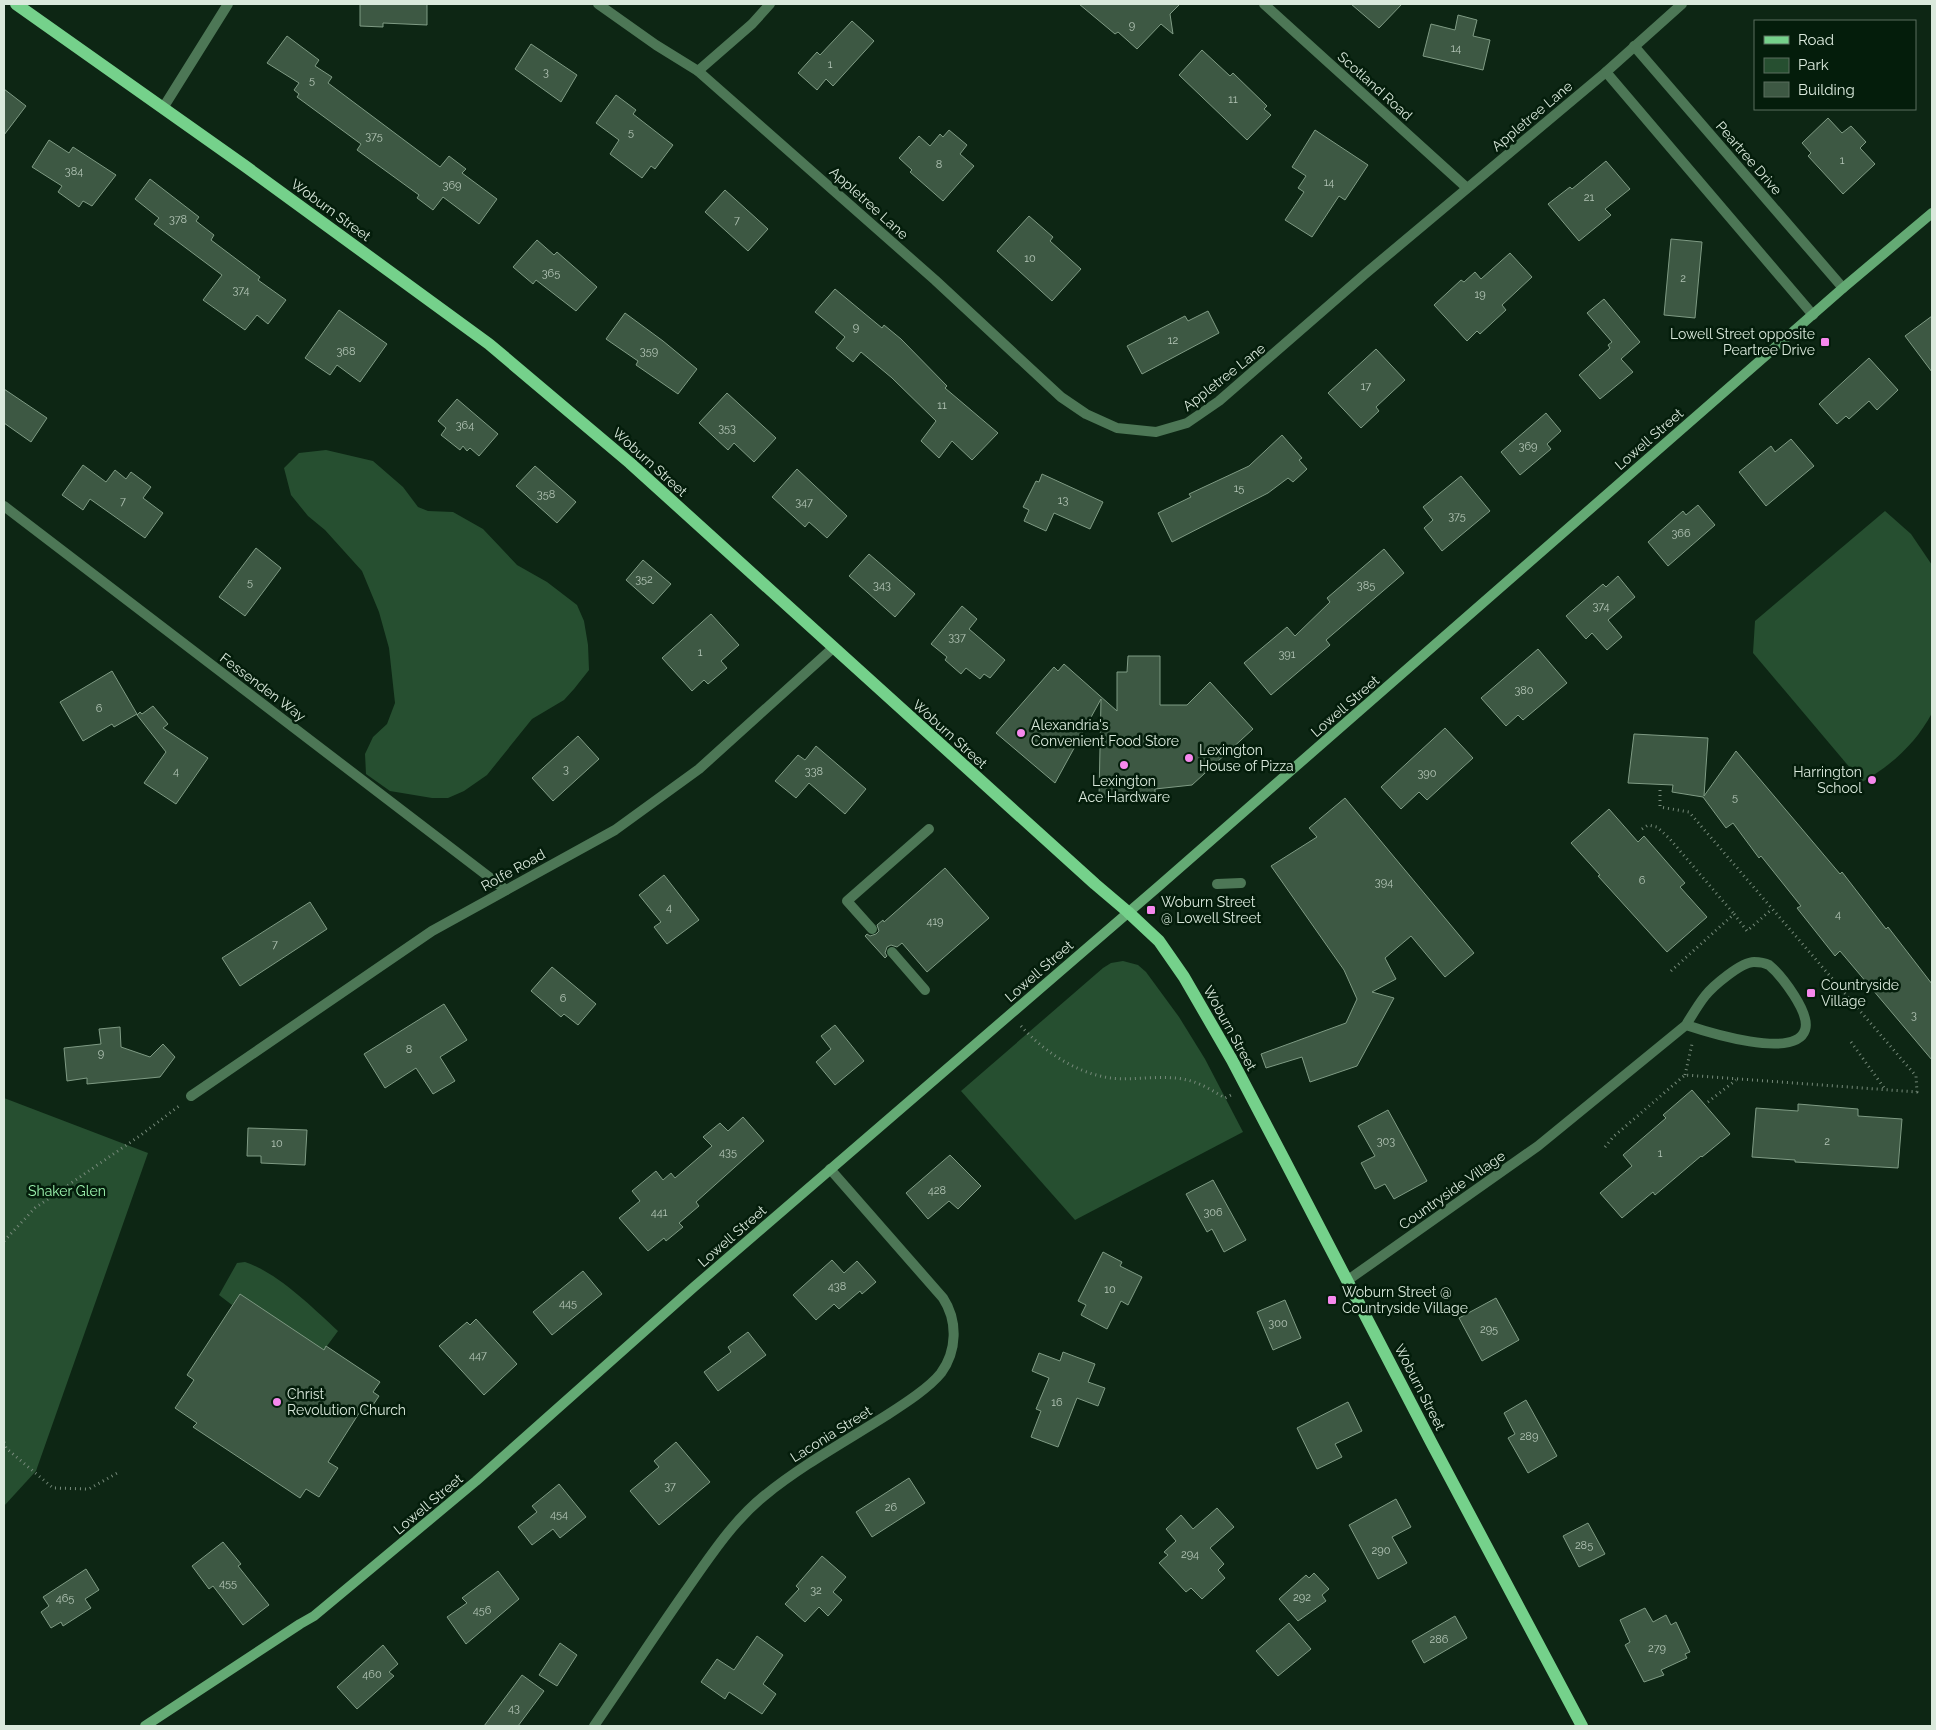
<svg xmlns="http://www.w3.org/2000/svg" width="1936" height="1730" font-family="Raleway,sans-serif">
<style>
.green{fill:#264f30}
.building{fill:#3d5843;stroke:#7f9b84}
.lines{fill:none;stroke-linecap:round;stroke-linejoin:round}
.path{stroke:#768a7a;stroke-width:3;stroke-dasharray:1 4;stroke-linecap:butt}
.service{stroke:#4d7756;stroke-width:10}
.minor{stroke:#4d7756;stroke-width:10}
.secondary{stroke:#64aa74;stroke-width:10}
.primary{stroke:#75d18b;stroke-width:12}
.poi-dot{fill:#f688ed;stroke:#041d0b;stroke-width:2}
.labels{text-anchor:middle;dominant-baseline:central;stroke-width:5;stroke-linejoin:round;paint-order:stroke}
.number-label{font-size:11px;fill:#b3c5b6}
.street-label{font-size:14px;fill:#dae9dc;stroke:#041d0b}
.poi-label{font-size:14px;fill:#dae9dc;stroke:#041d0b;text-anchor:start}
.park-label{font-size:14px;fill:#9df4b0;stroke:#041d0b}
</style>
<rect width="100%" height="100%" fill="#0d2614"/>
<g class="green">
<path d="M326 450 373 461 403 487 418 507 428 511 453 512 483 529 517 565 547 582 577 605 584 621 588 645 589 670 574 689 564 700 532 719 487 775 464 791 448 798H432L390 791 366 774 365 754 373 737 387 724 395 703 389 648 379 612 362 571 325 530 308 516 291 495 284 468 299 453Z"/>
<path d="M1885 511 1911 534 1932 565V713C1916 743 1892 765 1862 782L1753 653 1755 621Z"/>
<path d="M1123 961 1138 965 1146 972 1179 1017 1205 1059 1243 1132 1075 1220 961 1091 1103 968 1111 963Z"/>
<path d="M4 1098 148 1153 36 1471 4 1506Z"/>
<path d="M245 1262C278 1273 312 1307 338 1331L324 1350 240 1294 232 1305 219 1295 237 1263Z"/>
</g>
<g class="building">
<path d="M360 4H427V25L383 23V27L360 26Z"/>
<path d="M1079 4H1180L1170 14 1173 34 1161 24 1137 49 1118 32 1115 34Z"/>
<path d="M1351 4H1402L1379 28Z"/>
<path d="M1458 15 1477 20 1473 36 1490 40 1483 70 1423 56 1431 24 1455 30Z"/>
<path d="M852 21 874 41 833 86 826 79 817 90 798 73 817 52 820 55Z"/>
<path d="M287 36 319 60 315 66 332 77 328 83 440 167 449 156 466 169 462 173 497 199 479 224 443 197 433 210 417 198 419 195 357 150 361 144 297 97 299 94 294 90 299 83 267 63Z"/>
<path d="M531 44 577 75 561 102 515 69Z"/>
<path d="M1202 50 1230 76 1233 73 1267 106 1264 109 1271 115 1247 140 1179 75Z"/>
<path d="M4 89 26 106 4 135Z"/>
<path d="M616 95 636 110 633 114 673 145 655 169 651 166 642 178 610 154 619 140 596 123Z"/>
<path d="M1828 118 1842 133 1851 126 1866 142 1860 148 1875 164 1843 194 1808 156 1811 153 1802 143Z"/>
<path d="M949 130 967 145 960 154 974 166 943 201 910 172 912 170 899 158 919 136 930 146 940 134 943 137Z"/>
<path d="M1315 130 1368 165 1345 200 1339 196 1312 237 1285 220 1304 192 1298 188 1306 176 1292 167Z"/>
<path d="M49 140 69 153 73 147 116 175 92 206 83 201 79 207 58 192 62 186 32 167Z"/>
<path d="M1606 161 1630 189 1605 209 1611 215 1579 241 1548 204 1570 187 1572 189Z"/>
<path d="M150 179 199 217 196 221 214 235 211 240 260 277 258 280 286 300 268 324 257 315 245 330 203 300 222 275 154 224 159 218 135 199Z"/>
<path d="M725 190 768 229 748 251 705 212Z"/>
<path d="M1029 216 1053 237 1050 241 1081 269 1052 301 997 251Z"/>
<path d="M1671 239 1702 242 1695 318 1664 315Z"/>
<path d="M537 240 554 255 557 252 597 287 576 311 536 280 533 284 513 267Z"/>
<path d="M1510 253 1532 277 1502 305 1506 310 1480 334 1477 331 1467 341 1434 305 1461 280 1464 282 1475 272 1481 279Z"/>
<path d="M835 289 882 328 884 325 901 339 947 386 945 388 998 433 972 460 952 441 939 458 921 441 936 421 892 378 861 352 853 362 836 348 845 337 815 312Z"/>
<path d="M1604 299 1640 342 1621 359 1633 372 1600 399 1579 375 1610 348 1608 345 1612 342 1587 313Z"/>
<path d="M339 310 387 344 360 382 337 365 330 375 305 358Z"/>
<path d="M1208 311 1219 333 1142 374 1127 346 1185 316 1188 321Z"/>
<path d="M625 313 663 341 697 369 678 394 636 365 638 361 606 339Z"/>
<path d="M1932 316V372L1905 336Z"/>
<path d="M1376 349 1405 380 1376 407 1379 411 1361 428 1328 393Z"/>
<path d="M1869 358 1898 390 1877 410 1869 401 1849 419 1846 416 1837 424 1819 404Z"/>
<path d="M4 389 47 418 31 442 4 423Z"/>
<path d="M727 393 776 438 754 462 734 443 728 450 699 423Z"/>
<path d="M457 399 498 434 479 456 470 448 467 451 463 446 460 450 441 435 446 428 438 421Z"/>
<path d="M1546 413 1561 431 1547 444 1551 449 1520 475 1501 452Z"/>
<path d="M1282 435 1302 458 1299 460 1307 469 1293 482 1288 478 1268 493 1172 542 1158 513 1191 497 1189 494 1249 466Z"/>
<path d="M1791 439 1814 466 1766 506 1739 472 1771 446 1775 452Z"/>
<path d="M83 465 106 482 115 470 126 479 131 472 151 487 143 498 163 513 145 538 90 499 83 510 62 495Z"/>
<path d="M535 466 576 502 557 523 516 486Z"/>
<path d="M797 469 847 516 827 538 809 522 805 527 772 497Z"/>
<path d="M1042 474 1103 502 1090 529 1054 513 1046 531 1024 521 1029 510 1023 507 1036 481 1039 482Z"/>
<path d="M1461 476 1490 511 1442 551 1424 528 1433 520 1423 507Z"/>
<path d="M1698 505 1715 525 1668 566 1648 542 1683 511 1686 515Z"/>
<path d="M256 548 281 568 245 616 219 597Z"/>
<path d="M1384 549 1404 573 1326 640 1330 645 1271 695 1244 663 1287 627 1295 636 1330 602 1327 598Z"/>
<path d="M869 554 915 594 895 617 849 576Z"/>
<path d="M643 560 671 584 653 604 626 580Z"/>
<path d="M1618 576 1635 597 1608 620 1622 637 1607 650 1592 633 1586 639 1566 616 1603 584 1606 587Z"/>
<path d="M962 606 977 619 969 629 1005 660 990 678 984 674 980 679 966 668 961 674 945 660 947 657 931 644Z"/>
<path d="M711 614 739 645 721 661 727 668 708 684 704 680 692 691 662 658Z"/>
<path d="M1538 649 1567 683 1523 720 1518 715 1506 726 1481 698Z"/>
<path d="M1128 656H1160V705H1187L1210 682 1253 729 1192 785 1155 789V799L1099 797 1101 699 1055 783 996 733 1054 667 1058 671 1064 664 1117 711V672H1127Z"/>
<path d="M112 671 137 714 114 727 112 724 83 741 60 702Z"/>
<path d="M153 706 168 724 163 728 208 758 176 804 144 783 166 752 137 715 140 712 142 714Z"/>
<path d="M1445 728 1473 758 1427 800 1419 792 1401 809 1381 787Z"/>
<path d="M1634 734 1708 738 1704 796 1736 751 1840 874 1842 872 1886 929 1888 927 1932 984V1060L1840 951 1835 956 1797 908 1801 906 1761 856 1759 858 1733 823 1726 828 1703 797 1672 792 1673 785 1628 783Z"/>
<path d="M578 736 599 759 553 801 532 778Z"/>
<path d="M816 746 866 789 845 814 809 783 796 798 775 781 798 755 805 760Z"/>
<path d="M1345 798 1474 953 1445 977 1411 936 1385 958 1396 979 1372 992 1394 998 1357 1066 1310 1082 1302 1057 1266 1068 1261 1054 1346 1023 1357 999 1344 970 1271 866 1317 837 1309 828Z"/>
<path d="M1609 809 1638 842 1644 836 1685 883 1680 887 1707 917 1667 952 1598 876 1600 875 1571 843Z"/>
<path d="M945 868 989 918 927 972 902 943 897 947 891 945 887 947 885 953 887 956 885 958 865 936 867 934 870 936 876 934 879 931 877 925 883 920 884 922Z"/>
<path d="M664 875 699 920 667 944 654 927 661 922 639 895Z"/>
<path d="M310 902 327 929 240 986 222 958Z"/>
<path d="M552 967 596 1004 578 1025 564 1014 561 1017 531 991Z"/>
<path d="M444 1004 467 1040 440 1057 455 1081 433 1094 416 1068 385 1088 364 1054Z"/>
<path d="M835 1025 864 1061 835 1085 816 1062 831 1049 821 1036Z"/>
<path d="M120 1027 121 1047 150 1057 163 1044 175 1057 160 1077 87 1084V1078L67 1081 64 1048 101 1044 99 1029Z"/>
<path d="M1692 1090 1730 1134 1702 1157 1701 1156 1655 1195 1653 1192 1622 1218 1600 1193 1632 1166 1623 1155 1666 1118 1663 1115Z"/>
<path d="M1798 1104 1858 1109V1116L1902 1119 1898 1168 1795 1162V1160L1752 1157 1756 1108 1798 1111Z"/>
<path d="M1388 1110 1427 1181 1394 1199 1385 1184 1375 1189 1361 1163 1375 1156 1358 1126Z"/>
<path d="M743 1117 764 1141 696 1202 699 1206 679 1223 683 1227 666 1241 664 1238 648 1251 619 1218 640 1201 632 1191 656 1171 663 1180 671 1173 675 1178 712 1146 703 1137 720 1123 728 1131Z"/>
<path d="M248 1128 307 1130 305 1165 261 1163V1156H247Z"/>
<path d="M950 1155 981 1186 958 1209 949 1201 928 1219 906 1193Z"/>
<path d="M1213 1180 1246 1240 1224 1252 1212 1229 1207 1232 1186 1194Z"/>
<path d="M1103 1252 1122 1262 1120 1266 1142 1277 1128 1305 1121 1301 1107 1329 1081 1315 1086 1305 1078 1301Z"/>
<path d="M832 1260 844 1273 857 1261 876 1282 862 1294 860 1291 839 1309 834 1304 816 1320 793 1295Z"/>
<path d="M583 1271 602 1294 552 1335 533 1312Z"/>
<path d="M240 1294 324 1350 326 1346 380 1382 373 1392 379 1396 367 1414 361 1410 328 1462 338 1468 319 1497 306 1489 300 1498 193 1427 197 1423 175 1408 194 1380 187 1375Z"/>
<path d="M1496 1298 1519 1340 1482 1361 1459 1318Z"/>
<path d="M1285 1300 1301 1338 1273 1350 1257 1312Z"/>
<path d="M476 1319 517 1364 484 1395 439 1346 467 1322 470 1325Z"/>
<path d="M748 1332 766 1355 718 1391 704 1372 731 1352 728 1347Z"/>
<path d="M1063 1352 1095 1364 1088 1382 1105 1388 1098 1406 1077 1398 1058 1447 1031 1437 1041 1411 1036 1409 1049 1378 1032 1371 1039 1353 1060 1361Z"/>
<path d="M1526 1400 1557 1456 1528 1473 1508 1438 1515 1434 1504 1413Z"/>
<path d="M1348 1402 1362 1431 1335 1444 1342 1457 1317 1469 1297 1428Z"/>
<path d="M676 1442 710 1482 659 1525 630 1491 659 1467 654 1461Z"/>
<path d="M909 1478 925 1503 872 1537 856 1512Z"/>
<path d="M559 1484 586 1517 560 1538 553 1529 532 1545 518 1527 537 1512 532 1506Z"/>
<path d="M1396 1499 1411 1527 1392 1537 1407 1563 1378 1579 1349 1525Z"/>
<path d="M1217 1508 1234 1527 1210 1548 1224 1564 1218 1570 1225 1578 1202 1599 1191 1588 1186 1592 1159 1563 1168 1555 1164 1552 1176 1541 1166 1529 1181 1515 1193 1529Z"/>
<path d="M1588 1523 1605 1554 1579 1567 1563 1536Z"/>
<path d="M223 1542 241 1564 238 1566 269 1605 243 1625 213 1586 209 1589 192 1566Z"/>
<path d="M822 1556 846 1577 833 1592 842 1600 828 1616 819 1607 805 1622 785 1604 799 1589 796 1586Z"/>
<path d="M86 1569 99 1590 85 1599 91 1608 63 1626 61 1622 51 1628 41 1612 49 1606 43 1597Z"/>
<path d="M498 1571 519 1599 466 1644 447 1617 467 1603 462 1598Z"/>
<path d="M1314 1573 1329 1589 1322 1595 1326 1601 1298 1621 1279 1599 1306 1575 1309 1578Z"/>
<path d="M1645 1608 1653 1622 1666 1615 1671 1625 1676 1622 1690 1652 1685 1654 1687 1658 1661 1670 1664 1675 1644 1682 1625 1645 1630 1642 1620 1620Z"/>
<path d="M1455 1616 1467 1638 1424 1663 1412 1641Z"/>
<path d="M1289 1623 1311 1649 1278 1676 1256 1651Z"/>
<path d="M757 1636 783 1655 763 1684 776 1694 762 1714 729 1692 725 1699 701 1682 717 1659 734 1670Z"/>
<path d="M560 1643 577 1655 557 1686 539 1675Z"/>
<path d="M383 1645 398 1664 389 1672 394 1676 357 1709 337 1687Z"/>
<path d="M522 1675 544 1691 518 1726H484Z"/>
</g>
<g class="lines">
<g class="path">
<path d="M1642 829 1648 825 1657 827 1669 838 1734 914"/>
<path d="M1671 971 1734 914 1747 931 1772 909"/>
<path d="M1021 1026C1043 1051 1076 1073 1110 1078 1134 1081 1164 1074 1187 1080 1201 1083 1213 1091 1225 1098L1231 1095"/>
<path d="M1851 1042 1885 1089"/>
<path d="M1685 1075 1692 1044"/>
<path d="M1708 1102 1736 1080"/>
<path d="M1605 1147 1613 1137 1685 1075 1917 1092 1916 1076 1689 812 1660 807V789"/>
<path d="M4 1241 35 1208 141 1135 179 1106"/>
<path d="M4 1442 6 1448 53 1488 89 1489 119 1472"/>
</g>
<g class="service">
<path d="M1217 884 1241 883"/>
<path d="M872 929 847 901 929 829"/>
<path d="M892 952 925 990"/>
</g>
<g class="minor">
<path d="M598 4 656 45 698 71 935 280 1061 397 1086 414 1117 428 1156 432 1187 423 1219 401 1365 274 1606 72 1682 4"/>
<path d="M1264 4 1467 188"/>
<path d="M1634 46 1843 288"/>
<path d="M698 71 752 24 770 4"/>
<path d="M1606 72 1813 315"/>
<path d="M163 108 228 4"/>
<path d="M4 506 506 890"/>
<path d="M191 1096 432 931 615 830 699 769 833 648"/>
<path d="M1348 1280 1538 1146 1686 1025C1707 1032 1795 1060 1805 1030 1811 1013 1781 975 1769 965 1765 963 1758 962 1754 962 1741 962 1713 986 1705 996 1698 1005 1692 1015 1686 1025"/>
<path d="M594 1726C625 1681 654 1636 685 1592 709 1558 732 1522 764 1496 802 1465 846 1441 887 1415 904 1404 929 1388 941 1373 957 1351 958 1321 943 1298L830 1169"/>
</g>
<path class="secondary" d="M145 1726 300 1624 314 1616 476 1481 694 1287 1159 886 1843 288 1932 213"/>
<path class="primary" d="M16 4 245 166 489 344 630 463 1095 884 1128 912 1159 941 1184 977 1232 1060 1285 1161 1431 1442 1582 1726"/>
</g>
<g class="poi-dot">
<rect x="1820" y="337" width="10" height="10" rx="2.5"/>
<circle cx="1021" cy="733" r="5"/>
<circle cx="1189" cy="758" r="5"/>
<circle cx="1124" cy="765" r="5"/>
<circle cx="1872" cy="780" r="5"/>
<rect x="1146" y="905" width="10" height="10" rx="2.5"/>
<rect x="1806" y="988" width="10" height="10" rx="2.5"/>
<rect x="1327" y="1295" width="10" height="10" rx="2.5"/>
<circle cx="277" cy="1402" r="5"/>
</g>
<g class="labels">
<g class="number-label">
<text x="1132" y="25">9</text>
<text x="1456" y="48">14</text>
<text x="830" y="64">1</text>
<text x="546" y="72">3</text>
<text x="312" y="80">5</text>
<text x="1233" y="99">11</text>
<text x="631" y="132">5</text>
<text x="374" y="136">375</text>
<text x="1842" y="160">1</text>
<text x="939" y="164">8</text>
<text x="74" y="171">384</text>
<text x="1329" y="182">14</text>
<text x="452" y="185">369</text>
<text x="1589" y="197">21</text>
<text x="178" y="219">378</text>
<text x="737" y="220">7</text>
<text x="1030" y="258">10</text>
<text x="551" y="273">365</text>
<text x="1683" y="278">2</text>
<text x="241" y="290">374</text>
<text x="1480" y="294">19</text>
<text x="856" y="327">9</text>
<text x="1173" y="340">12</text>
<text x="346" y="351">368</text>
<text x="649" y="351">359</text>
<text x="1366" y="386">17</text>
<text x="942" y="405">11</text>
<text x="465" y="425">364</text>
<text x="727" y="428">353</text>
<text x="1528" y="446">369</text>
<text x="1239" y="488">15</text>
<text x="546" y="494">358</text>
<text x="1063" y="500">13</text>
<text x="123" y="501">7</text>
<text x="804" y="502">347</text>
<text x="1457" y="516">375</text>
<text x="1681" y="533">366</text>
<text x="644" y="579">352</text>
<text x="250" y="582">5</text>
<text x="882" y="585">343</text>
<text x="1366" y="585">385</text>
<text x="1601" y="606">374</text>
<text x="957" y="637">337</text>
<text x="700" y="652">1</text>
<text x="1287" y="654">391</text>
<text x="1524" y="690">380</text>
<text x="99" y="708">6</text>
<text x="566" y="769">3</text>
<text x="176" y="771">4</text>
<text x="814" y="771">338</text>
<text x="1427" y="773">390</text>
<text x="1735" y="797">5</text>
<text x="1642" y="880">6</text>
<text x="1384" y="882">394</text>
<text x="669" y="907">4</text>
<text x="1838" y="914">4</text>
<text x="935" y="921">419</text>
<text x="275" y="944">7</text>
<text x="563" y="998">6</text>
<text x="1914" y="1015">3</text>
<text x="409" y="1049">8</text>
<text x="101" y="1053">9</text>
<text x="1386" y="1141">303</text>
<text x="1827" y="1141">2</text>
<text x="277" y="1143">10</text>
<text x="728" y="1152">435</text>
<text x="1660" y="1153">1</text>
<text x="937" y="1190">428</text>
<text x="659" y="1212">441</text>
<text x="1213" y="1212">306</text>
<text x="837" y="1286">438</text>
<text x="1110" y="1289">10</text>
<text x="568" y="1303">445</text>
<text x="1278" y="1323">300</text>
<text x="1489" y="1329">295</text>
<text x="478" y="1355">447</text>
<text x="1057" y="1402">16</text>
<text x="1529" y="1436">289</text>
<text x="670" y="1486">37</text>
<text x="891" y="1507">26</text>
<text x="559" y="1514">454</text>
<text x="1584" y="1545">285</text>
<text x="1381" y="1550">290</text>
<text x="1190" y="1554">294</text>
<text x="228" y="1583">455</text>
<text x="816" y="1590">32</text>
<text x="1302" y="1597">292</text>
<text x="65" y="1598">465</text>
<text x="482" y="1610">456</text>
<text x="1439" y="1639">286</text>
<text x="1657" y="1648">279</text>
<text x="372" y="1674">460</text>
<text x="514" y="1708">43</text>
</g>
<g class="street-label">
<text transform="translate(1375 86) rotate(42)">Scotland Road</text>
<text transform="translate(1532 116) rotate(-40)">Appletree Lane</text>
<text transform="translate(1749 158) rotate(49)">Peartree Drive</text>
<text transform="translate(869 203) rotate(42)">Appletree Lane</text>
<text transform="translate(331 210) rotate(36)">Woburn Street</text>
<text transform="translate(1224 377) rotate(-38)">Appletree Lane</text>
<text transform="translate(1649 439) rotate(-41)">Lowell Street</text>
<text transform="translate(650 462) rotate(42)">Woburn Street</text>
<text transform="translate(263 687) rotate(37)">Fessenden Way</text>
<text transform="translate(1345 706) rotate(-41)">Lowell Street</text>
<text transform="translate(950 734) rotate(42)">Woburn Street</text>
<text transform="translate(513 870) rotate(-29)">Rolfe Road</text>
<text transform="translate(1039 971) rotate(-41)">Lowell Street</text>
<text transform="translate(1230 1028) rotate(61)">Woburn Street</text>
<text transform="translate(1452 1190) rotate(-35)">Countryside Village</text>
<text transform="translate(732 1236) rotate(-41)">Lowell Street</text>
<text transform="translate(1420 1387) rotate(63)">Woburn Street</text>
<text transform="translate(831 1434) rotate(-32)">Laconia Street</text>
<text transform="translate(428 1504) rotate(-40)">Lowell Street</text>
</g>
<g class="poi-label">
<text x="1815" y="334" text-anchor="end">Lowell Street opposite<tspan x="1815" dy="16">Peartree Drive</tspan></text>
<text x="1031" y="725">Alexandria's<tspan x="1031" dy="16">Convenient Food Store</tspan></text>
<text x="1199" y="750">Lexington<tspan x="1199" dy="16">House of Pizza</tspan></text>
<text x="1862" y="772" text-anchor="end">Harrington<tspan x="1862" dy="16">School</tspan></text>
<text x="1124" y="781" text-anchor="middle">Lexington<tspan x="1124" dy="16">Ace Hardware</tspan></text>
<text x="1161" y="902">Woburn Street<tspan x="1161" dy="16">@ Lowell Street</tspan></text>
<text x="1821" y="985">Countryside<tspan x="1821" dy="16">Village</tspan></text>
<text x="1342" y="1292">Woburn Street @<tspan x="1342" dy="16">Countryside Village</tspan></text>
<text x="287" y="1394">Christ<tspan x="287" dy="16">Revolution Church</tspan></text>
</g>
<g class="park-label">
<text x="67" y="1191">Shaker Glen</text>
</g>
</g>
<rect width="1936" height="1730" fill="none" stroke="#dae9dc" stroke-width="10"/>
<rect x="1754" y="20" width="162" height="90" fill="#041d0b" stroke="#5a6f5f"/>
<rect x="1764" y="36" width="25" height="8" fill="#75d18b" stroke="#5a6f5f"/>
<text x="1798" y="45" font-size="15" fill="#dae9dc">Road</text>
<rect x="1764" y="58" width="25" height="15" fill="#264f30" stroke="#5a6f5f"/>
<text x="1798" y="70" font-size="15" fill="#dae9dc">Park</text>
<rect x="1764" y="82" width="25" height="15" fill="#3d5843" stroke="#5a6f5f"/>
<text x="1798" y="95" font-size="15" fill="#dae9dc">Building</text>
</svg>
